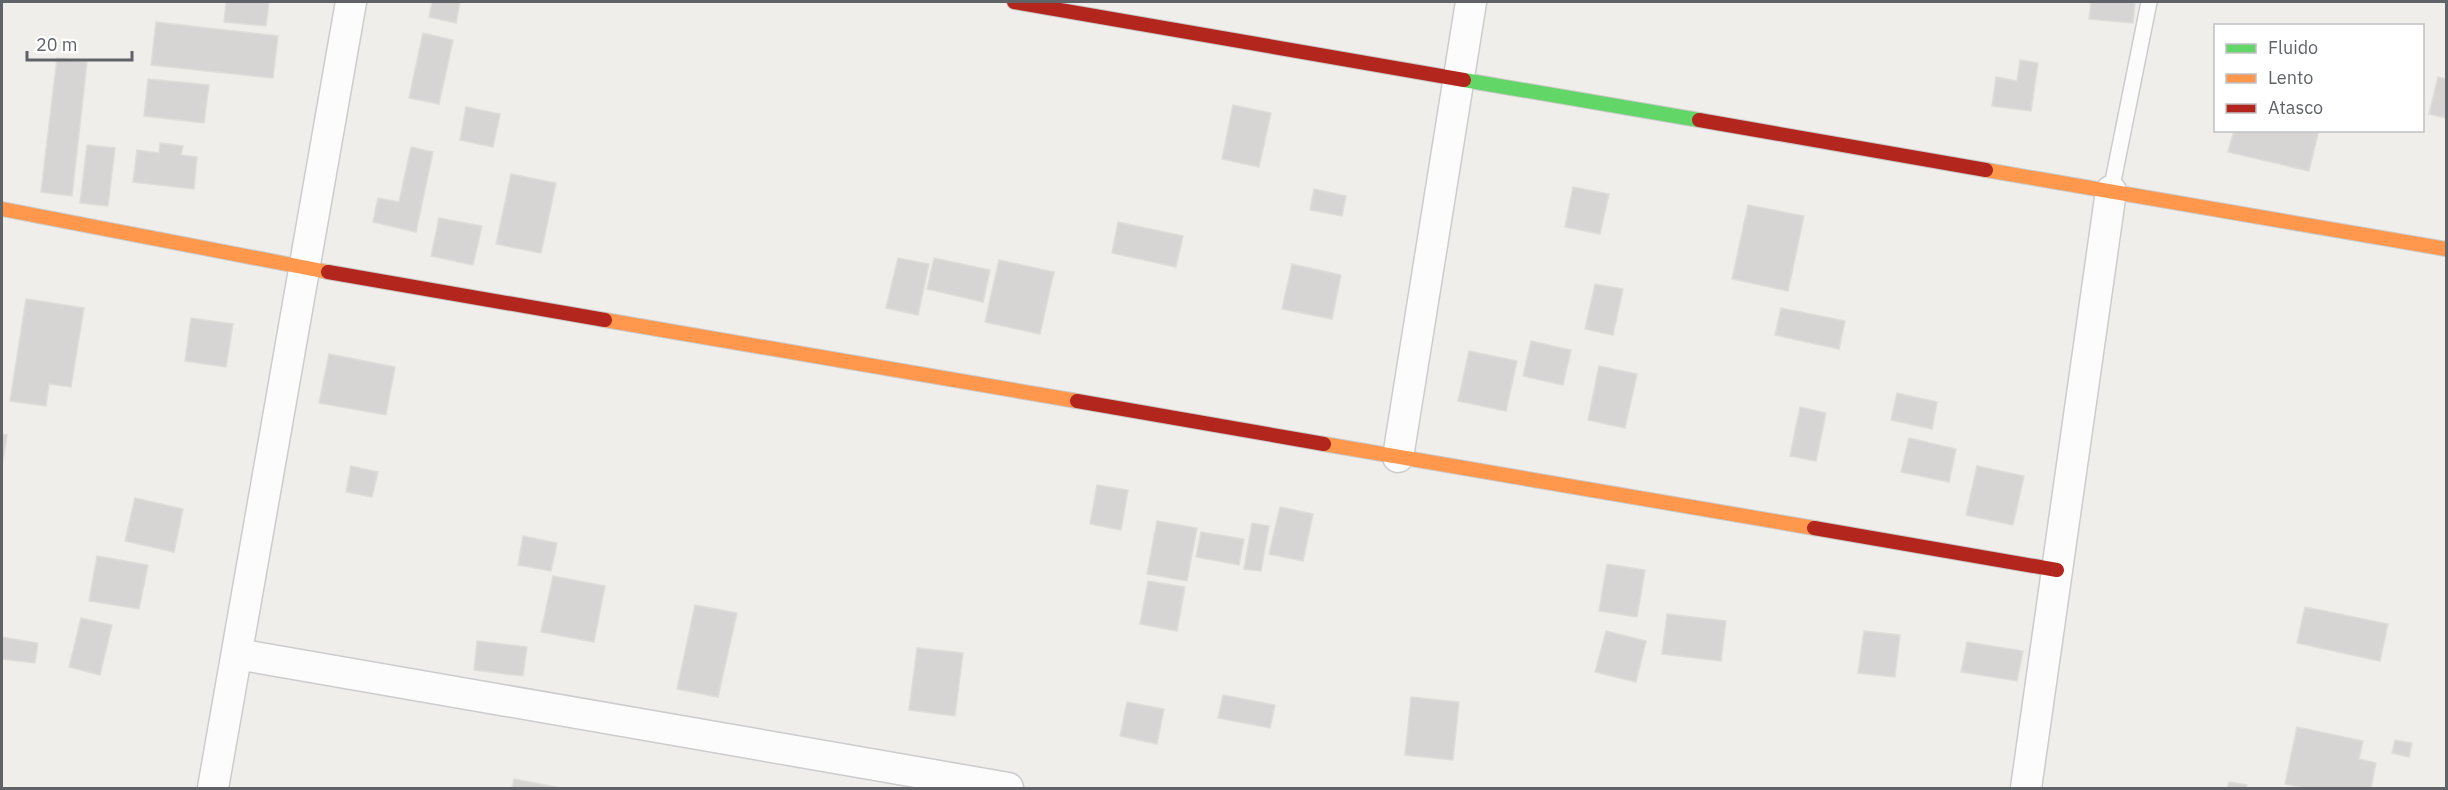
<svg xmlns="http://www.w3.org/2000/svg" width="2448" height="790" font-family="'IBM Plex Sans',sans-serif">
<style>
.building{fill:#d6d5d3;stroke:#deddd9;stroke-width:1.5}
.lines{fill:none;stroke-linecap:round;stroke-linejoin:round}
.lane-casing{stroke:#cbcccc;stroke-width:18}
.street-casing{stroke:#cbcccc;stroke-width:33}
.fast-casing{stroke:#cacacb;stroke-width:16}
.slow-casing{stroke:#cacacb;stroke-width:16}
.jam-casing{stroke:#cacacb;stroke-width:16}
.lane{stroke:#fdfcfc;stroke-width:15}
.street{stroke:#fdfcfc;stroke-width:30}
.fast{stroke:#63d668;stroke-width:14}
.slow{stroke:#ff974d;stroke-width:14}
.jam{stroke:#b3261e;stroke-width:14}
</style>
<rect width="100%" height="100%" fill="#efeeea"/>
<g class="building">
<path d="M226 2H269L266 26 224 22Z"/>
<path d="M432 2H460L456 23 429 17Z"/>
<path d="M2091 2H2135L2133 23 2089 19Z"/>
<path d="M156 22 278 36 273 78 151 65Z"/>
<path d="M423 33 453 40 439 104 409 98Z"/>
<path d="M57 58 87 62 72 196 41 192Z"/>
<path d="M2020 60 2038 63 2031 111 1992 106 1996 77 2017 81Z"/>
<path d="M2438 77 2446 79V118L2429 114Z"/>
<path d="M148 79 209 85 204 123 144 116Z"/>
<path d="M1233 105 1271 113 1259 167 1222 159Z"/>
<path d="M466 107 500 114 493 147 460 140Z"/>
<path d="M2234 130H2319L2309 171 2228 152Z"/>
<path d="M160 143 183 146 181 155 197 157 194 189 133 182 137 150 159 153Z"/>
<path d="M87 145 115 148 108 206 80 203Z"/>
<path d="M411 147 433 152 416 232 373 222 378 198 399 202Z"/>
<path d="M511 174 556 183 541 253 496 244Z"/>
<path d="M1573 187 1609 194 1600 234 1565 227Z"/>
<path d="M1314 189 1346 196 1342 216 1310 210Z"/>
<path d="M1748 205 1804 216 1788 291 1732 279Z"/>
<path d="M439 218 482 226 473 265 431 256Z"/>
<path d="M1118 222 1183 236 1176 267 1112 253Z"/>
<path d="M898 258 929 264 918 315 886 308Z"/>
<path d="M934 258 990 270 983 302 927 289Z"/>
<path d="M999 260 1054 272 1040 334 985 322Z"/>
<path d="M1292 264 1341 275 1332 319 1282 309Z"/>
<path d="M1595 284 1623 289 1613 335 1585 329Z"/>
<path d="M26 299 84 308 71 387 49 384 46 406 10 401Z"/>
<path d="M1781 308 1845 321 1839 349 1775 335Z"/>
<path d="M191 318 233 324 226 367 185 361Z"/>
<path d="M1531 341 1571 350 1563 385 1523 376Z"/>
<path d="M1469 351 1517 361 1506 411 1458 401Z"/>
<path d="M329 354 395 367 386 415 319 403Z"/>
<path d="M1599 366 1637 374 1625 428 1588 420Z"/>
<path d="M1897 393 1937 402 1932 429 1891 420Z"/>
<path d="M1800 407 1826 413 1816 461 1790 456Z"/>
<path d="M2 434 7 435 2 467Z"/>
<path d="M1909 438 1956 449 1949 482 1901 472Z"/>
<path d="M351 466 378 472 372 497 346 492Z"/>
<path d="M1977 466 2024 476 2013 525 1966 515Z"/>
<path d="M1097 485 1128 490 1121 530 1090 524Z"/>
<path d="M135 498 183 509 174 552 125 541Z"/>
<path d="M1280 507 1313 514 1303 561 1269 554Z"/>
<path d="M1157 521 1197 528 1187 581 1147 574Z"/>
<path d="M1252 523 1269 526 1261 571 1244 569Z"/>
<path d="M1201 532 1244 539 1239 565 1196 557Z"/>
<path d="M523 536 557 543 551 571 518 565Z"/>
<path d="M97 556 148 565 139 609 89 601Z"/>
<path d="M1607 564 1645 570 1637 617 1599 611Z"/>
<path d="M553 576 605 586 594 642 541 632Z"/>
<path d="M1148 581 1185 587 1177 631 1140 624Z"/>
<path d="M695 605 737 613 718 697 677 689Z"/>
<path d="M2305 607 2388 624 2380 661 2297 643Z"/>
<path d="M1667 614 1726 621 1721 661 1662 654Z"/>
<path d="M81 618 112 625 100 675 69 667Z"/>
<path d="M1606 631 1646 641 1636 682 1595 672Z"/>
<path d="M1864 631 1900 635 1895 677 1858 673Z"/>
<path d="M2 637 38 643 35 663 2 659Z"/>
<path d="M477 641 527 647 523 676 474 670Z"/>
<path d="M1967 642 2023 651 2017 681 1961 672Z"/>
<path d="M917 648 963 653 955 716 909 710Z"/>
<path d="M1223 695 1275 705 1270 728 1218 718Z"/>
<path d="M1411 697 1459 702 1453 760 1405 755Z"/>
<path d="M1127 702 1164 709 1157 744 1120 736Z"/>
<path d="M2297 727 2363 741 2359 759 2376 763 2371 788H2305L2285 784Z"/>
<path d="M2395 740 2412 743 2409 757 2392 753Z"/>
<path d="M514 779 561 788H512Z"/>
<path d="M2229 782 2247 785 2246 788H2227Z"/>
</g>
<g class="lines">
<g class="lane-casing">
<path id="lane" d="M2111 191 2149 2"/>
</g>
<g class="street-casing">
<g id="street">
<path d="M1398 457 1471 2"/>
<path d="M237 654 1008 788"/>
<path d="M213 788 351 2"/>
<path d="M2026 788 2111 191"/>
</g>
</g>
<g class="fast-casing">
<path id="fast" d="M1464 80 1699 120"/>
</g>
<g class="slow-casing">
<g id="slow">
<path d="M1986 170 2446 249"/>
<path d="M2 209 328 272"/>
<path d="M605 320 1077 401"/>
<path d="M1324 444 1814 528"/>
</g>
</g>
<g class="jam-casing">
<g id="jam">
<path d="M1014 2 1464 80"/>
<path d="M1699 120 1986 170"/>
<path d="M328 272 605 320"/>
<path d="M1077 401 1324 444"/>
<path d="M1814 528 2057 570"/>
</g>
</g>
<use href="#lane" class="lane"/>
<use href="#street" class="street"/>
<use href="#fast" class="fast"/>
<use href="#slow" class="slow"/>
<use href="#jam" class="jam"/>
</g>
<rect width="2448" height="790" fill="none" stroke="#5f6368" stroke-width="6"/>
<rect x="2214" y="24" width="210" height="108" fill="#ffffff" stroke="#bfc1c3" stroke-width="1.5"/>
<rect x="2226" y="44" width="30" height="9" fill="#63d668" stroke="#bfc1c3" stroke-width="1.5"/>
<text x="2268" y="54" font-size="18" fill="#5f6368">Fluido</text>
<rect x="2226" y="74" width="30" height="9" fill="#ff974d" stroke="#bfc1c3" stroke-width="1.5"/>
<text x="2268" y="84" font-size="18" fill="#5f6368">Lento</text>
<rect x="2226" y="104" width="30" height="9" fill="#b3261e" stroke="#bfc1c3" stroke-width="1.5"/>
<text x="2268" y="114" font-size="18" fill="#5f6368">Atasco</text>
<path d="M27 51v9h105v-9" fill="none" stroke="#5f6368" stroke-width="3"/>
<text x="36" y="51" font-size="18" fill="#5f6368" stroke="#ffffff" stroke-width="4.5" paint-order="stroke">20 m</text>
</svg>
